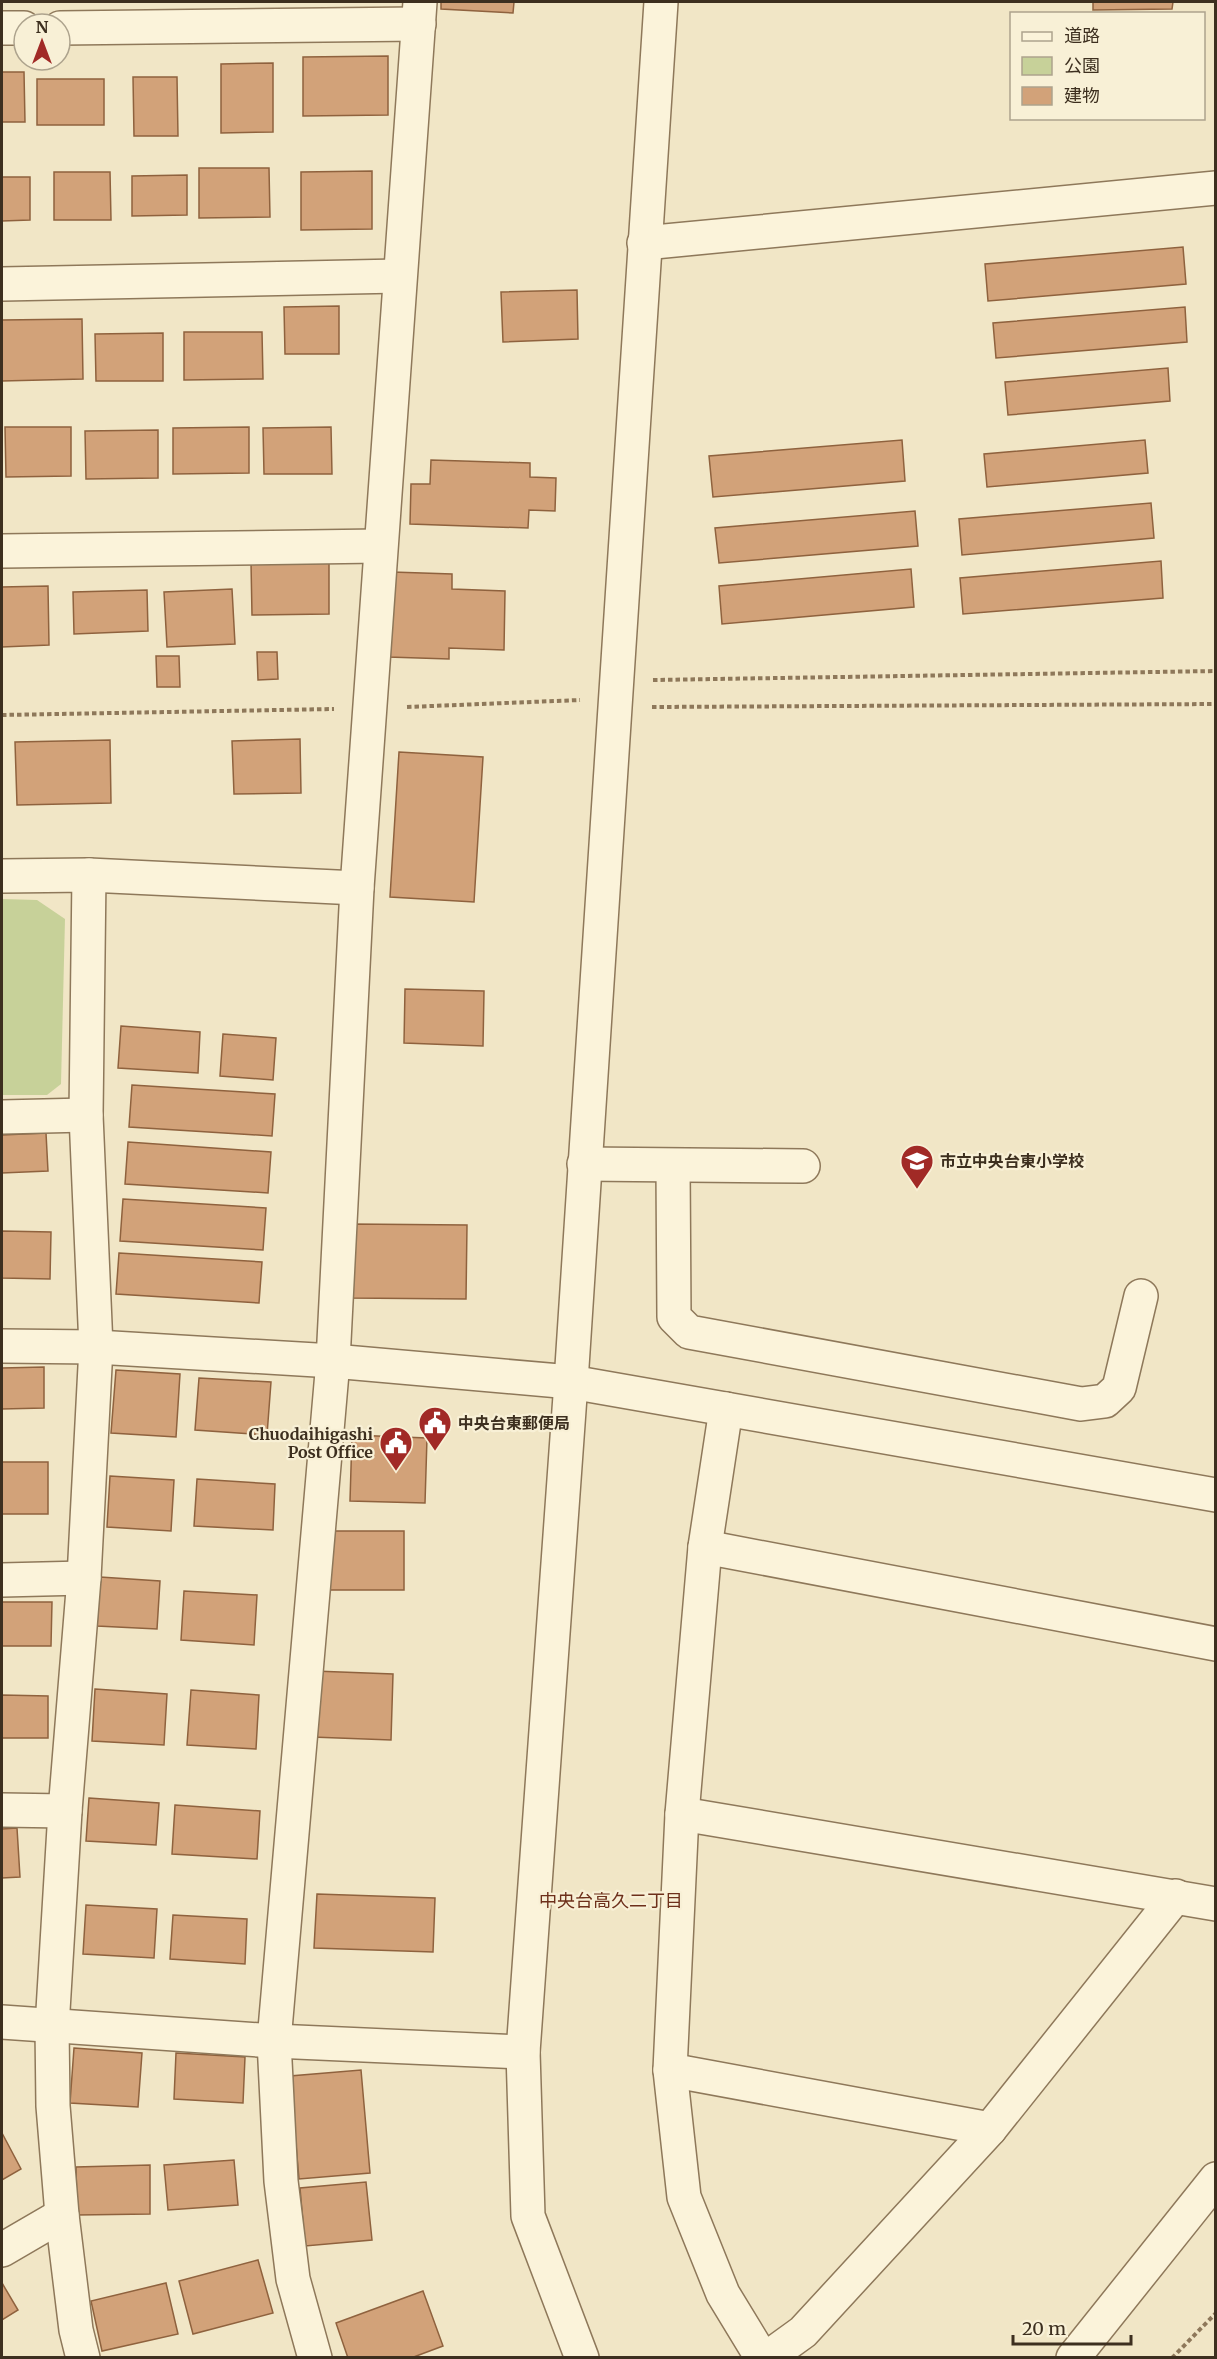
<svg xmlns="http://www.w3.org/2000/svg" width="1217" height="2359" font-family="Merriweather,'Noto Sans JP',serif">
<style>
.green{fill:#c7d199}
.building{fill:#d2a279;stroke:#8f623e;stroke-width:1.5}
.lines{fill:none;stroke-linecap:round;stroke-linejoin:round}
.minor-casing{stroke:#8e785a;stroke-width:36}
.path{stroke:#8e785a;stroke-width:4;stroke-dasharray:4.5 3;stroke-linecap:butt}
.minor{stroke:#fbf3da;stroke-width:33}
.labels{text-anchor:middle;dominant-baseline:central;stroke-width:4.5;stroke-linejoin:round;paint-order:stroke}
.poi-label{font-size:16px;font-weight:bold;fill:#3d2f1f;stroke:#f8f0d6;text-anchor:start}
.neighbourhood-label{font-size:18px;fill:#6d301b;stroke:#f8f0d6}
</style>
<rect width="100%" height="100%" fill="#f1e6c6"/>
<path class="green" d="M2 899 37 900 65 919 61 1084 47 1095H2Z"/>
<g class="building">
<path d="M441 2H514L513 13 441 9Z"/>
<path d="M1093 2H1173L1172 9 1093 10Z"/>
<path d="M388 56V115L303 116V57Z"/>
<path d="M273 63V132L221 133V64Z"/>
<path d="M2 72H24L25 122H2Z"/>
<path d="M133 77H177L178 136H134Z"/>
<rect x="37" y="79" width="67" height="46"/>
<path d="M199 168H269L270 217 199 218Z"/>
<path d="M372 171V229L301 230V172Z"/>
<path d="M54 172H110L111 220H54Z"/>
<path d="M187 175V215L132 216V176Z"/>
<path d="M2 177H30V220L2 221Z"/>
<path d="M1183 247 1186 284 988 301 985 264Z"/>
<path d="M577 290 578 339 503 342 501 292Z"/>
<path d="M339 306V354H285L284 307Z"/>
<path d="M1185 307 1187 342 996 358 993 323Z"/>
<path d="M82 319 83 379 2 381V320Z"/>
<path d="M184 332H262L263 379 184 380Z"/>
<path d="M163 333V381H96L95 334Z"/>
<path d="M1168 368 1170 401 1008 415 1005 382Z"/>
<path d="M5 427H71V476L6 477Z"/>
<path d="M249 427V473L173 474V428Z"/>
<path d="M331 427 332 474H264L263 428Z"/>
<path d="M158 430V478L86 479 85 431Z"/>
<path d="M902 440 905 481 713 497 709 456Z"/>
<path d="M1145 440 1148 473 987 487 984 454Z"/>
<path d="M431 460 530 463V477L556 478 555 511 529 510 528 528 410 524 411 484H430Z"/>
<path d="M1151 503 1154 538 962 555 959 519Z"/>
<path d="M915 511 918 546 719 563 715 528Z"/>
<path d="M1161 561 1163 598 963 614 960 578Z"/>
<path d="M329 562V614L252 615 251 563Z"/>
<path d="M911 569 914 607 722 624 719 586Z"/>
<path d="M392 572 452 574V589L505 591 504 650 449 648V659L388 657Z"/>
<path d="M48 586 49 645 2 647V587Z"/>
<path d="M232 589 235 644 167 647 164 592Z"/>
<path d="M147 590 148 631 74 634 73 592Z"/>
<path d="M257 652H277L278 679 258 680Z"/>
<path d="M156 656H179L180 687H157Z"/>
<path d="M300 739 301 793 234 794 232 741Z"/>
<path d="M110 740 111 803 17 805 15 742Z"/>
<path d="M399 752 483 757 474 902 390 897Z"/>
<path d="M405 989 484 991 483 1046 404 1043Z"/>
<path d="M121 1026 200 1032 198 1073 118 1068Z"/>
<path d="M223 1034 276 1038 273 1080 220 1076Z"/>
<path d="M132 1085 275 1094 272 1136 129 1127Z"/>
<path d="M46 1133 48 1171 2 1173V1135Z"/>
<path d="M128 1142 271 1152 268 1193 125 1184Z"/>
<path d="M123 1199 266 1208 263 1250 120 1241Z"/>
<path d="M350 1224 467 1225 466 1299 349 1298Z"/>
<path d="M2 1231 51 1232 50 1279 2 1278Z"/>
<path d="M119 1253 262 1262 259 1303 116 1294Z"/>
<path d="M44 1367V1408L2 1409V1368Z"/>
<path d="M116 1370 180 1374 176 1437 111 1433Z"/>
<path d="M199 1378 271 1382 267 1435 195 1430Z"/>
<path d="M352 1435 427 1438 425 1503 350 1501Z"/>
<rect x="2" y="1462" width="46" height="52"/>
<path d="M110 1476 174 1480 171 1531 107 1527Z"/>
<path d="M197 1479 275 1484 273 1530 194 1526Z"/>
<rect x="327" y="1531" width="77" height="59"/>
<path d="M100 1577 160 1581 157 1629 97 1626Z"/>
<path d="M184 1591 257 1595 254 1645 181 1640Z"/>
<path d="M2 1602H52L51 1646H2Z"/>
<path d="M314 1671 393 1674 391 1740 312 1737Z"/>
<path d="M95 1689 167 1694 164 1745 92 1741Z"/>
<path d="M191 1690 259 1695 256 1749 187 1745Z"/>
<path d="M2 1695 48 1696V1738H2Z"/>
<path d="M89 1798 159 1803 156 1845 86 1841Z"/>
<path d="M175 1805 260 1811 257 1859 172 1854Z"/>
<path d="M17 1828 20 1877 2 1878V1829Z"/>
<path d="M317 1894 435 1898 433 1952 314 1948Z"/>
<path d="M86 1905 157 1909 154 1958 83 1954Z"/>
<path d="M173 1915 247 1919 245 1964 170 1959Z"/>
<path d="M74 2048 142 2053 138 2107 70 2103Z"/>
<path d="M176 2053 245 2057 243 2103 174 2099Z"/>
<path d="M361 2070 370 2173 299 2179 290 2076Z"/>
<path d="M2 2133 21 2169 2 2180Z"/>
<path d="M234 2160 238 2205 168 2210 164 2165Z"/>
<path d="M150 2165V2214L77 2215 76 2167Z"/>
<path d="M366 2182 372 2240 305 2246 300 2188Z"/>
<path d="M258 2260 273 2313 193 2334 179 2281Z"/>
<path d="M2 2283 18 2310 2 2320Z"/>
<path d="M166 2283 178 2334 102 2351 91 2301Z"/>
<path d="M423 2291 443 2346 411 2358H348L336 2323Z"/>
</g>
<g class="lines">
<g class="minor-casing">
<g id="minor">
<path d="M2 28H24"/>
<path d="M60 28 419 24"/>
<path d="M644 243 1216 188"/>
<path d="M2 284 399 276"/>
<path d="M2 551 379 546"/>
<path d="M2 876 89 875 357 888"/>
<path d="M2 1117 86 1115"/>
<path d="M584 1164 803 1166"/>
<path d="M673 1166 674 1317 689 1332 1081 1404 1105 1401 1119 1388 1141 1296"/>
<path d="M2 1346 96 1347 333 1361 571 1382 1216 1495"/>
<path d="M726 1409 705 1547 682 1814 670 2070 684 2197 723 2294 762 2358"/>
<path d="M705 1547 1216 1644"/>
<path d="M2 1580 84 1578"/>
<path d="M2 1810 65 1811"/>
<path d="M682 1814 1216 1904"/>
<path d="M2 2022 274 2041 523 2052"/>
<path d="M670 2070 990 2129"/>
<path d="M2 2250 62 2215"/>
<path d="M83 2358 76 2330 62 2215 53 2106 52 2027 65 1811 84 1578 96 1347 86 1115 89 875"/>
<path d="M315 2358 293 2279 281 2181 274 2041 333 1361 357 888 420 2"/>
<path d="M582 2358 528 2216 523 2052 571 1382 661 2"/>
<path d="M767 2358 803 2332 990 2129 1176 1896"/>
<path d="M1073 2358 1216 2179"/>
</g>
</g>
<g class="path">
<path d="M653 680 1216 671"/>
<path d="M407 707 580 700"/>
<path d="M652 707 1216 704"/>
<path d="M2 715 334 709"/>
<path d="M1172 2358 1216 2313"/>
</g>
<use href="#minor" class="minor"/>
</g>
<defs>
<g id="school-pin" transform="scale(1.725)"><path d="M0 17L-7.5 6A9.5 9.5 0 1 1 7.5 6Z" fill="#a12a26" stroke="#f8f0d6"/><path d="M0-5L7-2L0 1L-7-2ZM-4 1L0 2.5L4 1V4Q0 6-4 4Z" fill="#fff"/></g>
<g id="civic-pin" transform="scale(1.725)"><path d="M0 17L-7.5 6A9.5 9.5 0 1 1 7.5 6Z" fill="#a12a26" stroke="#f8f0d6"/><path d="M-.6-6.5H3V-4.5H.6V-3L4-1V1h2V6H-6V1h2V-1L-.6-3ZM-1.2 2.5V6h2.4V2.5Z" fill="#fff"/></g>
</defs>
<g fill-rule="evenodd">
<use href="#school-pin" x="917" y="1161"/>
<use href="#civic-pin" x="435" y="1423"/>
<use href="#civic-pin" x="396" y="1443"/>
</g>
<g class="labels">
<g class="poi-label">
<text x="940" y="1161">市立中央台東小学校</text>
<text x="458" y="1423">中央台東郵便局</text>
<text x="373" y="1434" text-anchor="end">Chuodaihigashi<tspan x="373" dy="18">Post Office</tspan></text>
</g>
<g class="neighbourhood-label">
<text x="611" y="1900">中央台高久二丁目</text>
</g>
</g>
<rect width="1217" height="2359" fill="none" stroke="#3d2f1f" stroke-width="6"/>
<rect x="1010" y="12" width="195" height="108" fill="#f8f0d6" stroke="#ada38d" stroke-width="1.5"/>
<rect x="1022" y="32" width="30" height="9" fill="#fbf3da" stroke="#ada38d" stroke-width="1.5"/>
<text x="1064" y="42" font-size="18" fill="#3d2f1f">道路</text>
<rect x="1022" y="57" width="30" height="18" fill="#c7d199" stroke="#ada38d" stroke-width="1.5"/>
<text x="1064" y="72" font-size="18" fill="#3d2f1f">公園</text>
<rect x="1022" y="87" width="30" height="18" fill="#d2a279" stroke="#ada38d" stroke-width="1.5"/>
<text x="1064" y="102" font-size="18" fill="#3d2f1f">建物</text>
<g transform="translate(42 42)"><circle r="28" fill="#f8f0d6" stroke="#ada38d" stroke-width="1.5"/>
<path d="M0-4.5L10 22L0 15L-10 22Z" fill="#a12a26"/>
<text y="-9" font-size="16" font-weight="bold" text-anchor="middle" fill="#3d2f1f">N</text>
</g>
<path d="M1013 2335v9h118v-9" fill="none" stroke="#3d2f1f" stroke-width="3"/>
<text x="1022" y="2335" font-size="18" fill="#3d2f1f" stroke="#f8f0d6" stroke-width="4.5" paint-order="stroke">20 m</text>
</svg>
